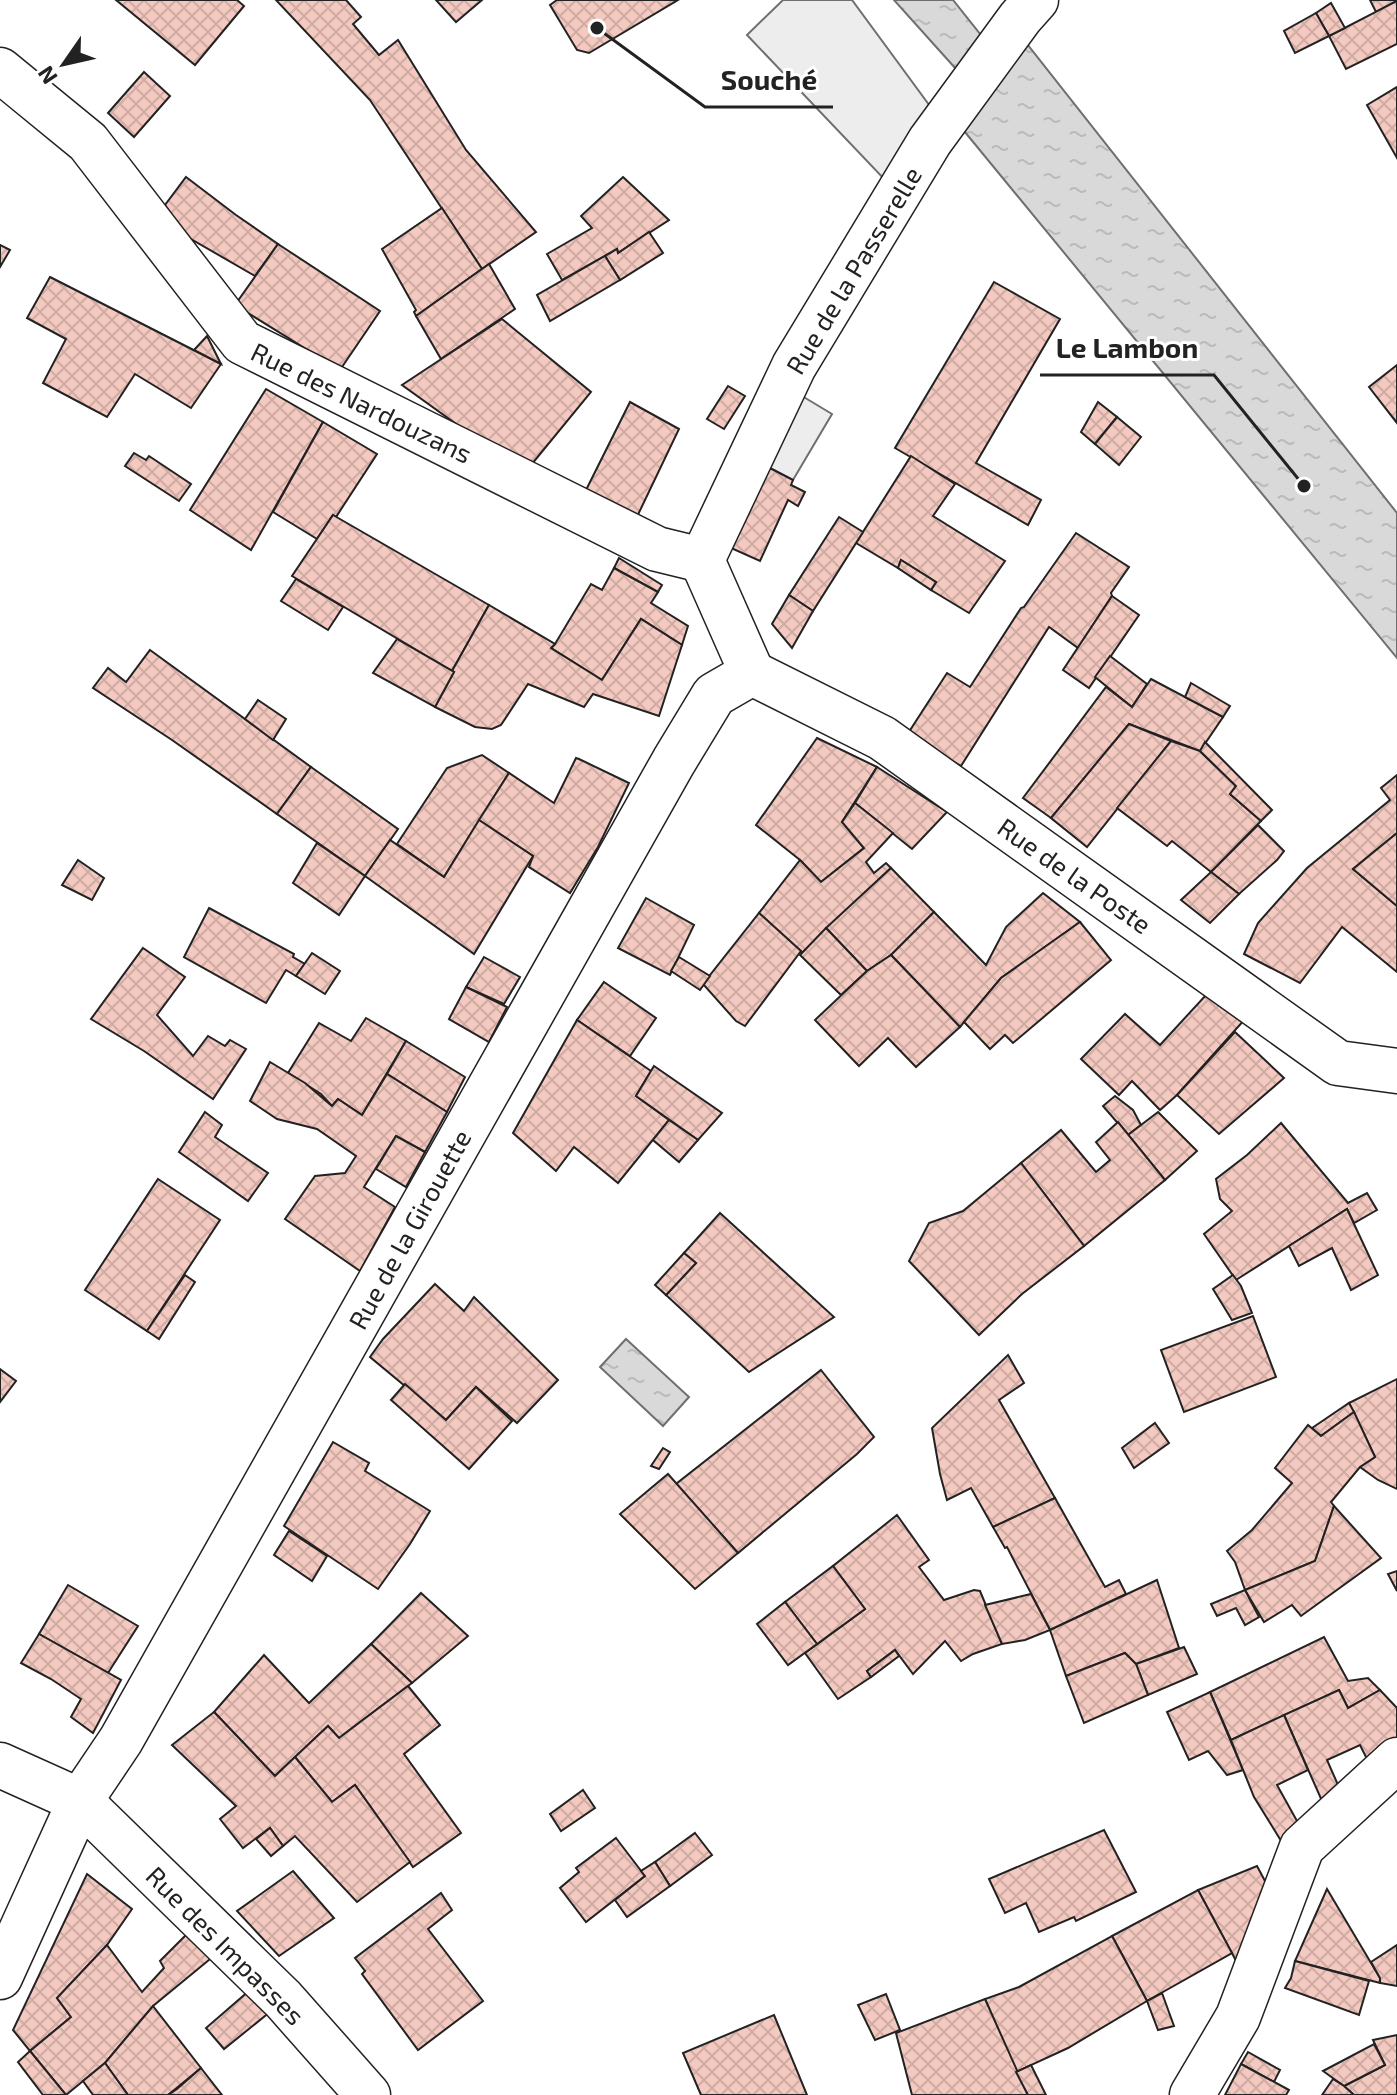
<svg xmlns="http://www.w3.org/2000/svg" width="1397" height="2095" font-family="'Exo 2',sans-serif">
<style>
.parking{fill:#ededed;stroke:#6f6f6f;stroke-width:2}
.water{fill:url(#water-ripples);stroke:#6f6f6f;stroke-width:2}
.building{fill:url(#building-cross-hatch);stroke:#222;stroke-width:2}
.lines{fill:none;stroke-linecap:round;stroke-linejoin:round}
.street-casing{stroke:#222;stroke-width:47}
.street{stroke:#fff;stroke-width:44}
.labels{text-anchor:middle;dominant-baseline:central;stroke-width:6;stroke-linejoin:round;paint-order:stroke}
.street-label{font-size:26px;fill:#222;stroke:#fff}
.leader{fill:none;stroke:#222;stroke-width:3}
.callout-dot{fill:#222;stroke:#fff;stroke-width:3}
.callout-label{font-size:28px;text-anchor:middle;font-weight:bold;fill:#222;stroke:#fff;stroke-width:6;stroke-linejoin:round;paint-order:stroke}
</style>
<defs>
<pattern id="water-ripples" width="26" height="14" patternUnits="userSpaceOnUse" patternTransform="scale(2)"><rect width="26" height="14" fill="#d9d9d9"/><path d="M2 4q2-2 4 0t4 0M15 11q2-2 4 0t4 0" fill="none" stroke="#bababa"/></pattern>
<pattern id="building-cross-hatch" width="8" height="8" patternUnits="userSpaceOnUse" patternTransform="scale(2)"><rect width="8" height="8" fill="#f3c9c0"/><path d="M0 0l8 8M0 8l8-8" fill="none" stroke="#d0aca5"/></pattern>
</defs>
<rect width="100%" height="100%" fill="#fff"/>
<g class="parking">
<path d="M783 0H852L935 113 886 181 747 35Z"/>
<path d="M802 396 832 414 793 480 766 466Z"/>
</g>
<g class="water">
<path d="M894 0H953L981 35 1027 44 1397 513V658L960 126 956 69Z"/>
<path d="M626 1339 689 1397 663 1426 600 1367Z"/>
</g>
<g class="building">
<path d="M116 0H237L244 6 195 65Z"/>
<path d="M276 0H346L361 17 353 24 379 55 398 40 466 150 536 232 482 269 370 100Z"/>
<path d="M436 0H482L456 22Z"/>
<path d="M557 0H678L589 53 577 50 550 5Z"/>
<path d="M1370 0H1397V1L1376 12Z"/>
<path d="M1397 1V44L1346 69 1329 36Z"/>
<path d="M1331 3 1345 28 1329 36 1316 13Z"/>
<path d="M1316 13 1329 36 1295 53 1284 31Z"/>
<path d="M144 72 170 96 134 137 108 113Z"/>
<path d="M1397 87V158L1367 105Z"/>
<path d="M186 177 236 215 278 244 255 276 184 235 165 205Z"/>
<path d="M623 177 669 220 618 253 617 249 562 280 547 254 592 228 581 216Z"/>
<path d="M442 208 482 269 416 316 414 312 416 310 382 249Z"/>
<path d="M649 232 663 253 620 280 605 256 617 249 618 253Z"/>
<path d="M278 244 380 311 340 370 235 305Z"/>
<path d="M0 245 10 250 0 267Z"/>
<path d="M605 256 620 280 550 321 537 295Z"/>
<path d="M489 264 515 309 441 359 416 316Z"/>
<path d="M50 277 221 364 191 408 135 374 107 417 43 383 66 339 27 318Z"/>
<path d="M994 282 1060 319 976 463 1041 500 1028 525 895 448Z"/>
<path d="M502 319 591 392 527 470 513 465 402 385Z"/>
<path d="M207 336 221 364 194 350Z"/>
<path d="M1397 365V423L1369 387Z"/>
<path d="M728 386 745 396 724 429 707 419Z"/>
<path d="M266 389 323 422 251 550 190 510Z"/>
<path d="M630 402 679 429 634 523 582 498Z"/>
<path d="M1098 402 1117 417 1095 444 1081 432Z"/>
<path d="M1117 417 1141 437 1119 465 1095 444Z"/>
<path d="M323 422 377 454 336 517 333 515 317 539 273 512Z"/>
<path d="M134 453 146 460 149 456 191 484 179 501 125 466Z"/>
<path d="M911 456 955 484 933 516 1005 561 969 613 931 590 936 582 901 560 898 568 856 543Z"/>
<path d="M766 466 793 480 791 485 805 492 798 506 788 500 760 561 731 548Z"/>
<path d="M333 515 489 605 452 671 292 576Z"/>
<path d="M839 517 863 532 813 611 789 595Z"/>
<path d="M1076 533 1129 567 1111 593 1112 596 1078 648 1049 627 961 766 907 735 947 673 970 687 1021 608 1024 607Z"/>
<path d="M619 558 662 585 658 592 614 568Z"/>
<path d="M901 560 936 582 931 590 898 568Z"/>
<path d="M614 568 658 592 651 603 688 626 682 645 641 619 602 680 551 648 555 644 591 584 602 590Z"/>
<path d="M296 579 343 607 328 630 281 601Z"/>
<path d="M789 595 813 611 792 648 772 624Z"/>
<path d="M1112 596 1139 615 1089 688 1063 670Z"/>
<path d="M489 605 555 644 551 648 602 680 641 619 682 645 659 716 593 694 584 707 528 684 501 725 492 729 475 727 435 707 454 672 452 671Z"/>
<path d="M397 639 454 672 435 707 373 673Z"/>
<path d="M150 650 311 767 277 814 172 740 93 688 108 668 126 682Z"/>
<path d="M1110 656 1147 684 1132 707 1095 677Z"/>
<path d="M1151 679 1223 717 1200 751 1129 724 1051 818 1023 798 1106 687 1132 707Z"/>
<path d="M1191 683 1230 706 1223 717 1185 697Z"/>
<path d="M258 700 286 719 273 740 245 719Z"/>
<path d="M1129 724 1171 741 1087 847 1051 818Z"/>
<path d="M817 738 877 767 842 822 864 848 821 882 800 860 756 825Z"/>
<path d="M1171 741 1200 751 1236 786 1230 794 1261 821 1211 872 1172 841 1167 846 1117 808Z"/>
<path d="M1205 742 1272 810 1261 821 1230 794 1236 786 1200 751Z"/>
<path d="M482 755 509 773 444 877 397 844 447 768Z"/>
<path d="M576 758 579 759 629 783 598 847 570 893 529 867 533 856 479 820 509 773 554 803Z"/>
<path d="M311 767 398 829 365 876 277 814Z"/>
<path d="M877 767 947 812 912 849 855 803Z"/>
<path d="M1397 775V833L1353 869 1397 906V972L1342 927 1300 983 1244 954 1258 923 1307 868 1390 800 1381 788Z"/>
<path d="M855 803 893 833 866 862 874 873 886 863 891 868 802 953 759 913 800 860 821 882 864 848 842 822Z"/>
<path d="M479 820 533 856 474 954 365 876 390 840 444 877Z"/>
<path d="M1258 825 1284 851 1277 860 1239 894 1211 872Z"/>
<path d="M1397 833V906L1353 869Z"/>
<path d="M317 843 365 876 339 915 293 883Z"/>
<path d="M78 860 104 878 92 900 62 885Z"/>
<path d="M891 868 934 912 891 955 867 971 826 928Z"/>
<path d="M1211 872 1239 894 1210 923 1181 900Z"/>
<path d="M1043 893 1080 922 1001 978 960 1027 891 955 934 912 986 965 1006 927Z"/>
<path d="M646 898 694 925 670 975 618 948Z"/>
<path d="M209 908 294 954 293 957 305 964 296 976 286 970 266 1003 184 957Z"/>
<path d="M759 913 801 951 745 1026 736 1021 703 984Z"/>
<path d="M1080 922 1111 960 1013 1043 1005 1035 990 1049 964 1022 1001 978Z"/>
<path d="M826 928 867 971 841 995 800 955Z"/>
<path d="M143 948 185 977 157 1015 193 1056 208 1036 225 1046 230 1040 246 1049 213 1099 144 1051 91 1019Z"/>
<path d="M312 953 340 971 325 994 296 976Z"/>
<path d="M891 955 960 1027 916 1067 888 1038 859 1066 815 1020 867 971Z"/>
<path d="M484 957 520 977 504 1004 466 987Z"/>
<path d="M679 957 710 976 700 990 671 971Z"/>
<path d="M604 982 656 1018 630 1056 577 1020Z"/>
<path d="M466 987 507 1007 489 1042 449 1019Z"/>
<path d="M1206 995 1246 1018 1177 1095 1160 1110 1132 1081 1119 1095 1081 1059 1125 1014 1160 1045Z"/>
<path d="M366 1018 406 1041 362 1115 338 1099 332 1106 321 1094 288 1073 319 1023 351 1041Z"/>
<path d="M577 1020 651 1071 636 1096 669 1120 618 1183 574 1147 556 1171 513 1133Z"/>
<path d="M1235 1032 1284 1078 1219 1134 1177 1095Z"/>
<path d="M406 1041 465 1077 447 1112 387 1074Z"/>
<path d="M270 1062 305 1083 332 1106 338 1099 362 1115 387 1074 447 1112 425 1152 396 1136 364 1187 395 1207 360 1271 285 1219 315 1176 345 1173 356 1156 317 1129 277 1119 250 1101Z"/>
<path d="M654 1066 722 1113 698 1140 636 1096Z"/>
<path d="M1115 1096 1133 1110 1141 1125 1128 1135 1103 1106Z"/>
<path d="M205 1112 222 1125 215 1137 268 1173 248 1201 179 1152Z"/>
<path d="M1158 1112 1197 1151 1165 1180 1128 1135Z"/>
<path d="M669 1120 698 1140 679 1162 653 1140Z"/>
<path d="M1118 1122 1165 1180 1084 1246 1021 1163 1061 1130 1096 1172 1110 1160 1096 1142Z"/>
<path d="M1281 1123 1348 1203 1367 1193 1377 1210 1354 1223 1347 1209 1236 1280 1204 1234 1232 1211 1220 1199 1216 1179 1247 1155Z"/>
<path d="M396 1136 425 1152 406 1187 376 1169Z"/>
<path d="M1021 1163 1084 1246 1022 1294 979 1335 909 1261 929 1223 963 1211Z"/>
<path d="M158 1179 220 1220 147 1331 85 1290Z"/>
<path d="M1347 1209 1378 1275 1351 1290 1332 1248 1299 1266 1289 1246Z"/>
<path d="M720 1213 834 1317 749 1372 666 1295 696 1263 684 1253Z"/>
<path d="M684 1253 696 1263 666 1295 655 1285Z"/>
<path d="M185 1275 195 1282 159 1339 147 1331Z"/>
<path d="M1233 1275 1241 1286 1252 1313 1232 1320 1213 1289Z"/>
<path d="M435 1284 464 1311 474 1297 558 1380 517 1423 476 1387 446 1420 370 1357 383 1339Z"/>
<path d="M1253 1316 1276 1377 1184 1412 1161 1350Z"/>
<path d="M1008 1355 1024 1383 999 1400 1055 1498 993 1527 971 1488 947 1500 940 1474 932 1428Z"/>
<path d="M0 1369 16 1381 0 1402Z"/>
<path d="M821 1370 874 1437 857 1454 738 1553 676 1484Z"/>
<path d="M1397 1379V1489L1378 1480 1360 1467 1375 1457 1349 1403Z"/>
<path d="M405 1384 446 1420 476 1387 512 1421 469 1469 391 1400Z"/>
<path d="M1349 1403 1354 1412 1321 1436 1312 1428Z"/>
<path d="M1354 1412 1375 1457 1360 1467 1331 1502 1334 1506 1315 1561 1245 1590 1235 1562 1227 1551 1252 1530 1292 1483 1275 1468 1308 1425 1321 1436Z"/>
<path d="M1155 1423 1169 1443 1134 1468 1122 1448Z"/>
<path d="M333 1442 369 1463 365 1471 430 1511 410 1544 378 1589 284 1526Z"/>
<path d="M663 1448 670 1452 659 1469 651 1466Z"/>
<path d="M668 1474 738 1553 695 1589 620 1514Z"/>
<path d="M1055 1498 1105 1587 1119 1580 1126 1594 1050 1630 1007 1547 1005 1548 993 1527Z"/>
<path d="M1334 1506 1381 1558 1301 1616 1292 1605 1264 1622 1245 1590 1315 1561Z"/>
<path d="M897 1515 929 1560 919 1567 944 1600 974 1590 980 1591 1002 1644 973 1654 961 1661 945 1641 913 1674 895 1650 867 1671 871 1677 838 1699 805 1653 865 1609 833 1566Z"/>
<path d="M289 1531 327 1556 312 1581 274 1555Z"/>
<path d="M833 1566 865 1609 817 1644 785 1602Z"/>
<path d="M1397 1571V1591L1388 1574Z"/>
<path d="M1157 1580 1179 1648 1136 1664 1125 1653 1066 1676 1050 1630Z"/>
<path d="M68 1585 138 1626 108 1673 39 1634Z"/>
<path d="M1245 1590 1259 1617 1245 1625 1236 1608 1217 1616 1211 1604Z"/>
<path d="M421 1593 468 1636 412 1683 371 1644Z"/>
<path d="M1031 1594 1050 1630 1025 1640 1002 1644 985 1605Z"/>
<path d="M785 1602 817 1644 788 1665 757 1624Z"/>
<path d="M39 1634 121 1680 93 1733 71 1717 81 1699 51 1679 21 1663Z"/>
<path d="M1324 1637 1348 1681 1368 1678 1380 1690 1348 1708 1339 1690 1231 1740 1210 1692Z"/>
<path d="M371 1644 412 1683 339 1738 328 1726 275 1776 214 1712 264 1655 309 1703Z"/>
<path d="M1184 1647 1197 1674 1148 1695 1136 1664Z"/>
<path d="M895 1650 899 1656 871 1677 867 1671Z"/>
<path d="M1125 1653 1136 1664 1148 1695 1084 1723 1066 1676Z"/>
<path d="M408 1686 440 1725 404 1754 461 1833 413 1867 355 1785 332 1802 295 1757 328 1726 339 1738Z"/>
<path d="M1339 1690 1348 1708 1380 1690 1397 1708V1745L1371 1767 1360 1745 1327 1760 1342 1794 1326 1810 1284 1715Z"/>
<path d="M1210 1692 1243 1770 1227 1775 1208 1751 1189 1760 1167 1712Z"/>
<path d="M214 1712 275 1776 295 1757 332 1802 355 1785 410 1862 357 1902 295 1836 283 1846 270 1828 243 1848 220 1819 236 1806 172 1745Z"/>
<path d="M1284 1715 1308 1770 1277 1785 1302 1830 1283 1844 1254 1797 1231 1740Z"/>
<path d="M583 1790 595 1808 561 1831 550 1814Z"/>
<path d="M270 1828 283 1846 271 1856 256 1839Z"/>
<path d="M1104 1830 1136 1892 1076 1921 1074 1917 1039 1932 1026 1903 1005 1913 989 1879Z"/>
<path d="M695 1833 712 1855 670 1886 655 1862Z"/>
<path d="M616 1838 645 1876 586 1922 560 1888 579 1872 576 1868Z"/>
<path d="M655 1862 670 1886 627 1917 615 1900 645 1876 641 1871Z"/>
<path d="M1257 1866 1274 1898 1241 1970 1198 1890Z"/>
<path d="M293 1871 334 1918 279 1956 237 1911Z"/>
<path d="M87 1874 132 1909 107 1945 57 1998 71 2017 30 2051 13 2030Z"/>
<path d="M1327 1889 1380 1978V1983L1295 1961Z"/>
<path d="M1198 1890 1232 1953 1147 2001 1112 1936Z"/>
<path d="M441 1893 452 1910 428 1929 483 2001 418 2050 362 1974 365 1971 355 1958Z"/>
<path d="M190 1931 215 1955 153 2006 105 2063 66 2095 30 2051 71 2017 57 1998 107 1945 142 1992 164 1968 160 1961Z"/>
<path d="M1112 1936 1147 2001 1068 2048 1016 2072 985 1999 1019 1987Z"/>
<path d="M1397 1945V1986L1380 1983V1978L1371 1962Z"/>
<path d="M1295 1961 1369 1981 1359 2015 1285 1988 1291 1978Z"/>
<path d="M250 1990 270 2012 224 2049 206 2028Z"/>
<path d="M1162 1993 1174 2026 1158 2030 1147 2001Z"/>
<path d="M886 1994 900 2030 875 2040 858 2005Z"/>
<path d="M985 1999 1028 2095H912L896 2033Z"/>
<path d="M153 2006 201 2068 168 2095H128L105 2063Z"/>
<path d="M774 2015 807 2095H701L683 2053Z"/>
<path d="M1397 2035V2095H1354L1344 2086 1385 2065 1373 2040Z"/>
<path d="M1374 2044 1385 2065 1344 2086 1323 2071Z"/>
<path d="M30 2051 66 2095H43L18 2062Z"/>
<path d="M1248 2052 1280 2070 1274 2082 1241 2064Z"/>
<path d="M105 2063 128 2095H93L83 2081Z"/>
<path d="M1241 2064 1289 2090 1286 2095H1225Z"/>
<path d="M1031 2065 1046 2095H1028L1016 2072Z"/>
<path d="M201 2068 222 2095H168L177 2089Z"/>
<path d="M1333 2079 1344 2086 1354 2095H1322Z"/>
</g>
<g class="lines">
<g class="street-casing">
<g id="street">
<path d="M0 70 88 142 242 342 657 549 702 560"/>
<path d="M702 560 794 366 930 141 1020 18 1036 0"/>
<path d="M702 560 752 673"/>
<path d="M752 673 882 738 1338 1063 1397 1071"/>
<path d="M0 1765 80 1801 283 1999 368 2095"/>
<path d="M0 1977 80 1801 121 1740 674 761 714 695 752 673"/>
<path d="M1192 2095 1238 2017 1302 1847 1397 1760"/>
</g>
</g>
<use href="#street" class="street"/>
</g>
<g class="labels">
<g class="street-label">
<text transform="translate(853 270) rotate(-59)">Rue de la Passerelle</text>
<text transform="translate(362 402) rotate(26)">Rue des Nardouzans</text>
<text transform="translate(1075 875) rotate(35)">Rue de la Poste</text>
<text transform="translate(409 1229) rotate(-61)">Rue de la Girouette</text>
<text transform="translate(226 1945) rotate(45)">Rue des Impasses</text>
</g>
</g>
<path class="leader" d="M597 28L705 107H833M1304 486L1214 375H1040"/>
<g class="callout-dot">
<circle cx="597" cy="28" r="8"/>
<circle cx="1304" cy="486" r="8"/>
</g>
<g class="callout-label">
<text x="769" y="90">Souché</text>
<text x="1127" y="358">Le Lambon</text>
</g>
<g transform="translate(64 64) rotate(236)" stroke="#ffffff" stroke-width="6" paint-order="stroke">
<path d="M0-6L14 30L0 20L-14 30Z" fill="#222222"/>
<text y="-12" font-size="22" font-weight="bold" text-anchor="middle" fill="#222222">N</text>
</g>
</svg>
